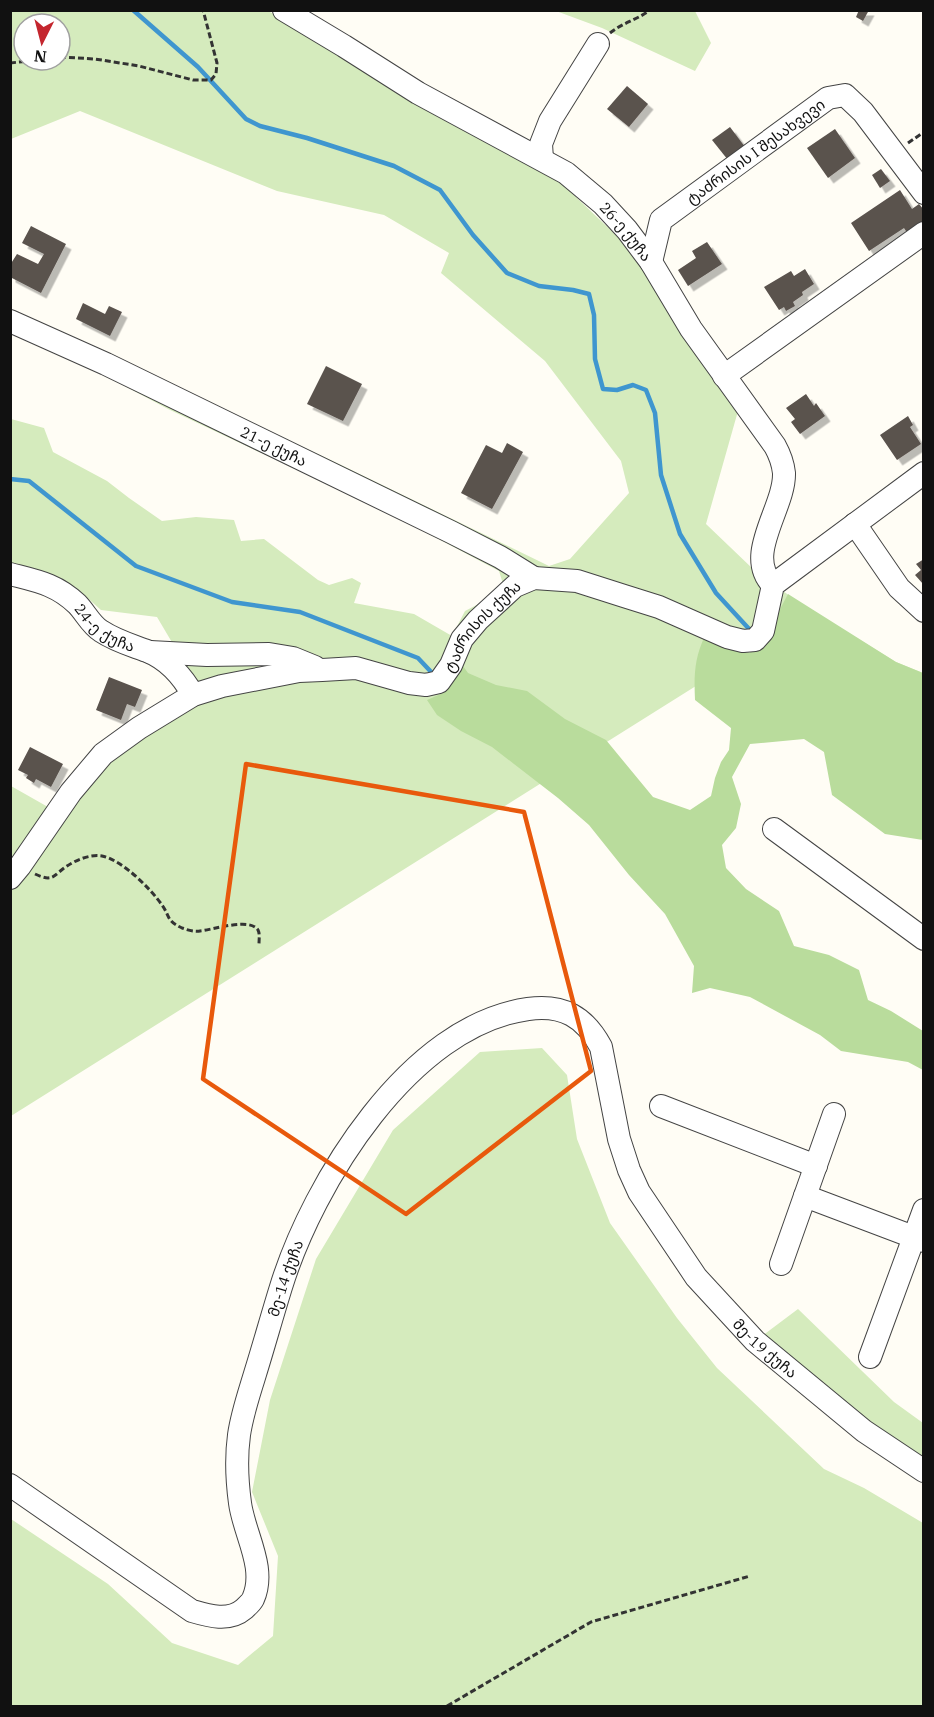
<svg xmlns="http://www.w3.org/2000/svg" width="934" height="1717" font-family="'IBM Plex Serif','Noto Sans Georgian',serif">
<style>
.green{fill:#d5ebbd;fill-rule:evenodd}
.forest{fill:#b9dc9c}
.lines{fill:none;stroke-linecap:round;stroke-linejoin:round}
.stream{stroke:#3f96cf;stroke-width:4.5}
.building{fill:#5a524d;filter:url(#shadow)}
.minor-casing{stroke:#444;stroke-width:24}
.path{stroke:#333;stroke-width:3;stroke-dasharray:6 3;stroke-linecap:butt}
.minor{stroke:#fff;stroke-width:22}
.marked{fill:none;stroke:#e8590c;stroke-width:4.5;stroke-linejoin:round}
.labels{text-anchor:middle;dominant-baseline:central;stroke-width:6;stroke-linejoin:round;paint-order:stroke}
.street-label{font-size:15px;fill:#111;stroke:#fff}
</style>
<defs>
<filter id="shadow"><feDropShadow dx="5.5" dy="5.5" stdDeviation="0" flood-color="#0004"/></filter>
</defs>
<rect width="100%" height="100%" fill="#fffdf5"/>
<g class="green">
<path d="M11 11H268L382 70 559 181 638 256 738 411 706 524 753 569 798 602 896 662 923 673 766 642 11 1116V786L48 807 199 688 157 617 101 610 75 587 11 567V419L44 428 53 452 107 481 129 498 162 521 196 517 234 520 241 541 264 539 318 580 329 585 352 578 361 583 354 603 414 614 452 636 465 611 494 596 503 584 499 571 344 489 259 452 168 409 46 344 180 389 339 464 549 566 570 559 629 493 621 461 545 361 441 273 449 253 384 215 277 191 80 111 11 139ZM24 24H60V60H24Z"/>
<path d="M556 11H695L711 43 695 71 602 28Z"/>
<path d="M542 1048 567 1075 577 1139 610 1223 677 1318 717 1368 824 1469 864 1488 923 1523V1706H11V1519L108 1584 172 1643 238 1665 273 1636 278 1556 252 1492 270 1400 316 1259 393 1130 480 1052Z"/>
<path d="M798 1309 894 1402 923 1423V1462L863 1421 762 1336Z"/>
</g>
<path class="forest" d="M788 594 896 662 923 673V840L885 834 832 795 824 752 804 739 750 744 732 777 741 804 736 828 722 845 726 868 746 889 779 911 794 946 829 955 859 970 868 1000 891 1011 923 1031V1070L908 1062 841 1051 820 1035 750 997 710 988 692 993 694 966 665 914 629 875 589 825 558 798 492 747 461 731 437 715 427 700 443 693 461 663 468 673 496 685 527 691 565 719 606 740 653 797 690 810 711 796 715 778 721 762 729 750 731 728 695 700C694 677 694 658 705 636L748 653 759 649Z"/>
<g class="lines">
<g class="stream">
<path d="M133 10 198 67 246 119 260 126 307 138 394 166 440 190 473 235 507 273 539 286 573 290 589 294 594 315 595 359 603 389 617 390 633 385 646 390 655 413 661 475 680 534 716 593 750 630"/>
<path d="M10 479 29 481 136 566 232 602 300 612 418 658 434 675"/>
</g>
</g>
<g class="building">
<path d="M859 10H869L863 21 856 17Z"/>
<path d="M627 86 648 104 629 127 607 109Z"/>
<path d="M730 127 745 147 728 160 712 140Z"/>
<path d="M835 129 855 158 828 178 807 148Z"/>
<path d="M881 169 890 181 880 188 872 175Z"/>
<path d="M900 190 912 209 919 204 924 210V223L908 234 904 228 869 251 851 223Z"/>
<path d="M31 226 66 244 41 293 10 277V265L17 254 38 264 44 254 22 243Z"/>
<path d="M707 242 722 264 688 286 678 270 696 258 692 251Z"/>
<path d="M805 269 814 284 802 292 803 295 793 302 795 306 786 311 784 307 779 310 764 287 791 271 794 276Z"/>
<path d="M83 303 105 314 109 306 122 312 110 336 76 319Z"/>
<path d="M326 366 362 384 343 421 307 404Z"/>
<path d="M806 394 814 406 816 403 825 416 800 434 791 422 795 419 786 408Z"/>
<path d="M908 416 913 425 910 427 921 444 897 460 880 435Z"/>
<path d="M507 443 523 452 492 509 461 493 486 445 502 453Z"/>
<path d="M924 559V585L915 575 921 570 916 564Z"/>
<path d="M109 677 142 690 135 707 127 704 121 720 96 710Z"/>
<path d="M30 747 63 764 51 787 36 779 34 783 26 778 28 775 18 770Z"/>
</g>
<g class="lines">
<g class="minor-casing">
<g id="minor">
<path id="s1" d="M284 10 344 46 418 93 566 173 603 204 627 230 651 262 691 329 775 446C780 455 783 464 784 473 785 508 743 555 773 585"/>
<path d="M542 159 541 144 550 121 598 44"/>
<path id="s2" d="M651 262 661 220 828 98 845 95 863 112 924 193"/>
<path id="s3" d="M10 321 106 364 451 532 500 557 534 578"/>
<path d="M724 376 924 233"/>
<path d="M855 524 899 588 924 611"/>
<path id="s4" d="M10 574C37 581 56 584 77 604 85 612 91 625 101 631 116 641 131 645 147 651 167 659 183 677 193 695"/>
<path d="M150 652 207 655 269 654 293 658 315 667"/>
<path d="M774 829 924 939"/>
<path id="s5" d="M10 878 20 866 71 792 103 754 139 728 193 695 222 686 299 671 322 670 356 668 409 683 426 685 439 682 451 665 462 639 478 620 515 586 534 578 577 581 624 596 659 607 727 637 743 641 755 640 763 631 773 585 924 473"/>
<path d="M661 1106 816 1166"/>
<path d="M805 1196 924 1241"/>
<path d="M781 1264 834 1114"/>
<path d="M870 1357 924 1210"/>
<path id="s6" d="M10 1485 192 1611C209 1616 229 1622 244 1609 247 1606 251 1603 253 1599 267 1568 244 1534 240 1503 237 1481 236 1457 239 1435 242 1414 249 1394 255 1374 264 1345 272 1316 281 1287 313 1183 410 1025 528 1009 563 1004 585 1017 601 1047L619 1139 629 1170 639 1192 696 1277 755 1341 864 1431 924 1471"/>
</g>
</g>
<g class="path">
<path d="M610 33C622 23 637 20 650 10"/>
<path d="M60 57 95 59 139 66 193 80H211L216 74 217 63 203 10"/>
<path d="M10 63 39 60"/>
<path d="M908 143 924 132"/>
<path d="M35 874C54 883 53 875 67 866 76 860 90 854 102 856 122 860 150 888 162 905 170 916 166 921 182 928 187 930 195 932 200 931 212 930 250 917 258 930 260 934 259 939 259 944"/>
<path d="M447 1706 591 1622 750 1576"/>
</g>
<use href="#minor" class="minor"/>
</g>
<path class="marked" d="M246 764 524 812 591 1071 406 1214 203 1079Z"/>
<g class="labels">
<g class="street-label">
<text stroke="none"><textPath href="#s2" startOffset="160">ტაძრისის I შესახვევი</textPath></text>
<text stroke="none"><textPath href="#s1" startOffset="410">26-ე ქუჩა</textPath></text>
<text stroke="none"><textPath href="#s3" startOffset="292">21-ე ქუჩა</textPath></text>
<text stroke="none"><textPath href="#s4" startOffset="112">24-ე ქუჩა</textPath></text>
<text stroke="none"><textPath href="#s5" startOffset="586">ტაძრისის ქუჩა</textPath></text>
<text stroke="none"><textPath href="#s6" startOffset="620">მე-14 ქუჩა</textPath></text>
<text stroke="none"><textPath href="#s6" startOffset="1440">მე-19 ქუჩა</textPath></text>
</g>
</g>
<rect width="934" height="1717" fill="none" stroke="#111111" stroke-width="24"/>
<g transform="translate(42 42) rotate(186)"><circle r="28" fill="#ffffff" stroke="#a0a0a0" stroke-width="1.5"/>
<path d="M0-4.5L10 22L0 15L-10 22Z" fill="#c4262e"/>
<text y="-9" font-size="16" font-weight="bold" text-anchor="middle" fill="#111111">N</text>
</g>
</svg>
